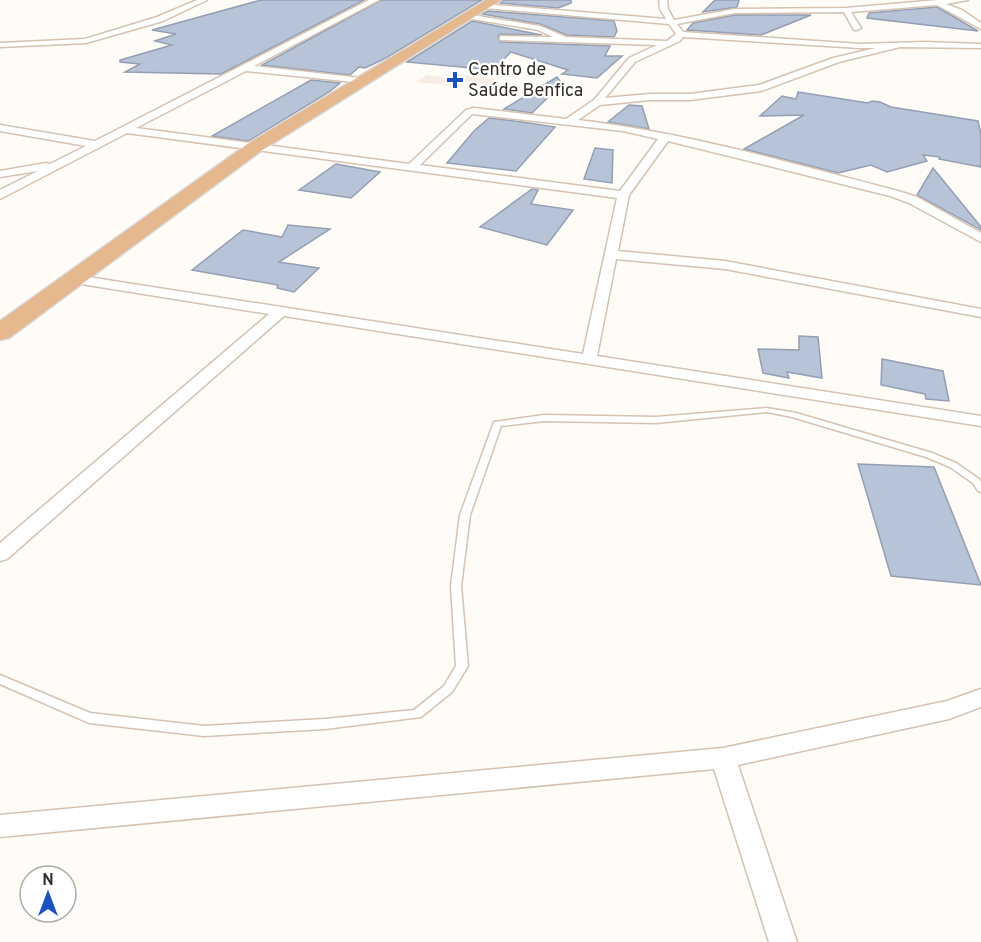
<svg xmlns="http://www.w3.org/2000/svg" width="981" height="942" font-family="Overpass,sans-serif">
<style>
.built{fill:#f7ede3}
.building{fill:#b7c3d7;stroke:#949fb3;stroke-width:1.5}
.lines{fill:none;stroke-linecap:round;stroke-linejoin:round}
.lane-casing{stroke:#d5c2b1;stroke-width:3}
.street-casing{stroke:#d5c2b1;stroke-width:3}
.primary-casing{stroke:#dad9d8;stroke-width:3}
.lane{fill:#fff;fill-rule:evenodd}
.street{fill:#fff;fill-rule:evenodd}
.primary{fill:#e5b98d;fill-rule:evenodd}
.poi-dot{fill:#1c52bf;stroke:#fff;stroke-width:2}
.labels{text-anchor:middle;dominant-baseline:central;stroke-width:4.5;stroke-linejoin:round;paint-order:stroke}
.far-poi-label{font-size:18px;fill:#342d27;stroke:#fff;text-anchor:start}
</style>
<rect width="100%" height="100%" fill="#fffbf7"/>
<path class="built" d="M427 75 454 79 459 75 495 79 486 84 466 82 457 86 416 82Z"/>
<g class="building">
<path d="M261 0H364L221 74 125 72 140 64 120 62V60L172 45 155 41 176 34 152 30Z"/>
<path d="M381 0H482L386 58 365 68 359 67 350 75 262 65Z"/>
<path d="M503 0H571V3L558 8 500 3Z"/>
<path d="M715 0H739L737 7 703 12Z"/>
<path d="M937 7 978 31 867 18 869 13Z"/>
<path d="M488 11 614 21 617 31 614 37 567 35 540 24 482 14Z"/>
<path d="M735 15H811L761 35 687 30 693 23Z"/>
<path d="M472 21 542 35 500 34 498 36 500 42 610 46 605 56H622L597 78 562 74 568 70 511 52 493 70 407 62Z"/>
<path d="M557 77 562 84 532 113 504 109Z"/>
<path d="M311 80 340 83 329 92 249 141 212 136Z"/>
<path d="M798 92 868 103 872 101 880 102 891 107 978 121 981 134V167L939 159 940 157 923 155 927 161 887 172 871 165 838 173 744 149 804 115 760 116 782 96 796 99Z"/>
<path d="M629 105 642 106 649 129 608 122Z"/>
<path d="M489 118 522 122 555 127 516 171 447 163 474 131Z"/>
<path d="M595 148 613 150 612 183 584 179Z"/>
<path d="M336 164 380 172 351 198 299 190Z"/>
<path d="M933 168 981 227V230L917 195Z"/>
<path d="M532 189 538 190 531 204 573 210 547 245 480 227Z"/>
<path d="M288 225 330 229 279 262 319 268 294 292 277 288 278 285 192 270 243 230 282 237Z"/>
<path d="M799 336 818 337 822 378 787 372 789 378 763 373 758 349 799 350Z"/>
<path d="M882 359 943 371 949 401 926 399 925 394 881 385Z"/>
<path d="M858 464 934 467 981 585 891 576Z"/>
</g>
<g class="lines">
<g class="lane-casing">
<path id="lane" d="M767 408 796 413 932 453 956 463 979 479 981 482V492L978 491 973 483 950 467 926 457 792 417 767 412 656 423 544 421 501 426 470 515 461 586 468 666 452 692 421 717 325 729 204 736 89 723 0 684V675L90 713 204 726 325 719 414 710 444 686 456 666 451 586 460 515 494 422 544 415 656 417Z"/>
</g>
<g class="street-casing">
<g id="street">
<path d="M197 0H207L163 21 86 43 0 47V43L85 39 157 17Z"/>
<path d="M369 0H379L254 66 361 78 366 81 364 83 246 71 136 128 409 164 466 110 474 108 566 119 594 100 629 58 657 45 503 40H500V36L553 37 538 30 466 18V14L540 26 566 37 667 41 676 34 669 24 485 8 482 4 666 19 660 9 659 0H667L668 9 674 20 735 9 846 8 938 0H968L946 4 962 10 981 23V29L937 5 851 12 861 28 857 30H854L844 12 735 13 677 24 683 32 860 44 924 42 981 44V48L900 47 839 62 761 91 690 100H650L600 105 578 120C685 132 793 164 898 191L917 197 981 233V242L909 203 890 196 668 141 629 195 618 251 725 261 981 309V317L725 269 616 259 597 356 981 416V426L284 316 7 559 0 561V543L269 314 75 283 68 279 70 276 75 275 583 354 617 198 127 133 0 199V190L38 171 0 177V171L46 163 50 164 86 146 0 131V125L95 141ZM683 37 860 48H876L833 58 759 85 690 94H650L605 98 635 62 680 41ZM472 114 623 131 658 139 620 191 420 165Z"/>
<path d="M981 689V707L949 719 738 765 797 942H769L714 769 0 837V815L723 748 947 701Z"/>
</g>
</g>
<g class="primary-casing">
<path id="primary" d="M486 0H501L261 151 9 338 0 340V321L249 143Z"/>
</g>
<use href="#lane" class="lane"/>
<use href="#street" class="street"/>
<use href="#primary" class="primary"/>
</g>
<path class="poi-dot" d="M452 71h6v6h6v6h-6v6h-6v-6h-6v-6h6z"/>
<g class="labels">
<g class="far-poi-label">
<text x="468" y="70">Centro de<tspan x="468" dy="21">Saúde Benfica</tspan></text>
</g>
</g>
<g transform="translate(48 894)"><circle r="28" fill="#ffffff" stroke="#aeaba9" stroke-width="1.5"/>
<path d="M0-4.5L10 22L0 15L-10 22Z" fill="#1c52bf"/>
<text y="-9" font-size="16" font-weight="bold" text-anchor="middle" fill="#342d27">N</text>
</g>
</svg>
